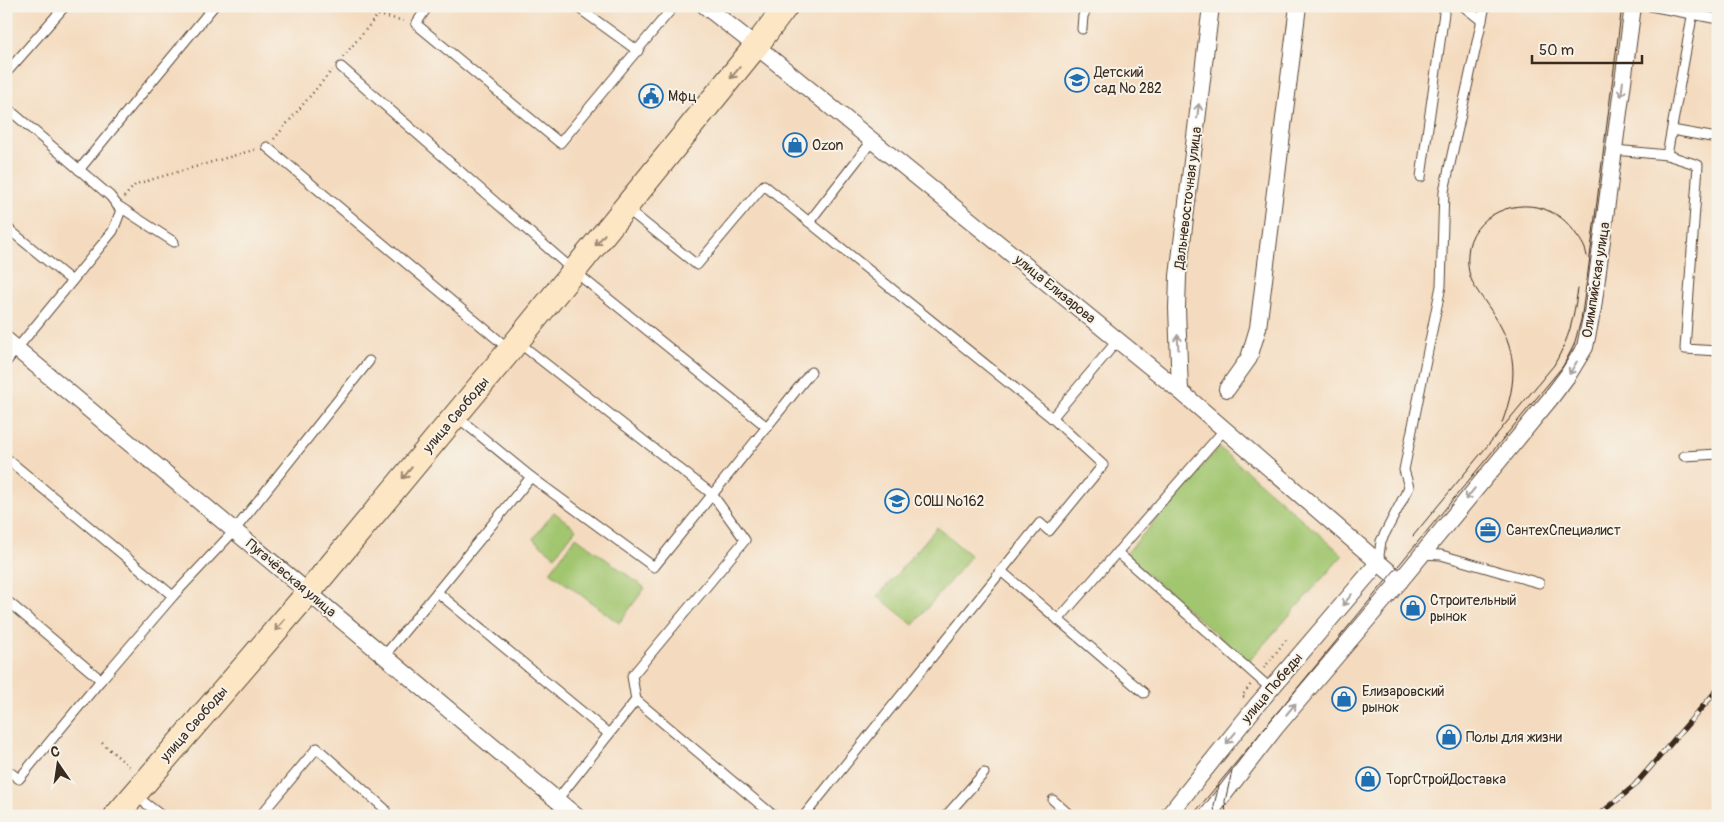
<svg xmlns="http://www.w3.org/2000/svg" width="1724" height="822" font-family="Pangolin,sans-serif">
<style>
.green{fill:#a2c66f;stroke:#6e7846}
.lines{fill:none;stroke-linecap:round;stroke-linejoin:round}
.lane-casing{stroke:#574536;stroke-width:11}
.street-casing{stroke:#574536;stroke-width:18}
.secondary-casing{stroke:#574536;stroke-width:26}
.path{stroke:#574536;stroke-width:2.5;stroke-dasharray:1 4;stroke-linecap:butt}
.lane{stroke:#fff;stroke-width:9}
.street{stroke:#fff;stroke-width:16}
.secondary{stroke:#fce6c4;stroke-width:24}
.tram{stroke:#3b2a1e;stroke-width:1}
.rail-casing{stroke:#3b2a1e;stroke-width:5.5}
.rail{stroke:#f7f3e8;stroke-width:4;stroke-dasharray:11;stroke-linecap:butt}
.oneway{stroke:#9c8871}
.oneway2{stroke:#a79f9a}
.labels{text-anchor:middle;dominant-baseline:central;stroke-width:4;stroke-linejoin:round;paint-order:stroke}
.poi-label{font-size:14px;fill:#3b2a1e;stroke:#f7f3e8;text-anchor:start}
.street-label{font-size:14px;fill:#3b2a1e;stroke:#f7f3e8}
</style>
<rect width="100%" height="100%" fill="#f7f3e8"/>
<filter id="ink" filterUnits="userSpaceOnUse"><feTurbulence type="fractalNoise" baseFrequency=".02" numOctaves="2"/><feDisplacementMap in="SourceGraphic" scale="10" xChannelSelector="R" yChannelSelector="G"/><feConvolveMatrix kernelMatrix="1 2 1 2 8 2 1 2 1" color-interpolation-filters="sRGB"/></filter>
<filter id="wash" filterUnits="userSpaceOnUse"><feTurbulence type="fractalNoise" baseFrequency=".0096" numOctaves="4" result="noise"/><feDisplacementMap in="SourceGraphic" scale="20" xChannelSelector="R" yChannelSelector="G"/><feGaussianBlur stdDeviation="1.12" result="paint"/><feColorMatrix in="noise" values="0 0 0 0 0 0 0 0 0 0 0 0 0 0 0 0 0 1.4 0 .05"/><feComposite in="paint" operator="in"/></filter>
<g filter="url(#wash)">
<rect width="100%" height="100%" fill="#f4dbbf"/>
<g class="green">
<path d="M1219 447 1343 555 1248 662 1125 555Z"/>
<path d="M554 512 576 529 555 556 533 539Z"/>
<path d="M937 527 971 556 913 625 878 596Z"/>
<path d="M576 537 645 588 619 623 550 572Z"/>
</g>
</g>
<g filter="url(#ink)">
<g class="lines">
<g class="lane-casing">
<g id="lane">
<path d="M428 6 416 24 560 143 674 6"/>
<path d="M576 6 638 51"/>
<path d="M1463 6 1482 21"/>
<path d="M1650 6 1718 19"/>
<path d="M1694 6 1667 155 1698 165 1685 349 1718 351"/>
<path d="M1082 29 1083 16 1088 6"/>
<path d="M341 67 574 271 767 427"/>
<path d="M6 73 65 6"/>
<path d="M6 107 110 196 121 210 113 231 6 362"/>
<path d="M1672 130 1711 137"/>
<path d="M267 147 509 349"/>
<path d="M1615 150 1667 155"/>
<path d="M79 170 214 6"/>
<path d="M1421 177 1445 6"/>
<path d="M117 205 174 242"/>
<path d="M626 208 697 265 764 185 809 222 872 141"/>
<path d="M809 222 1052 418"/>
<path d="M6 227 72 281"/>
<path d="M518 342 712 494 745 540 632 676 636 700"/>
<path d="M1684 456 1718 454"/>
<path d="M6 458 173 596 101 680 6 600"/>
<path d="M531 477 654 567 811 372"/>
<path d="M1117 552 1271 689"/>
<path d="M1420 554 1441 555 1539 583"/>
<path d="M1378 563 1381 541 1409 487 1404 470 1441 286 1444 191 1485 6"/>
<path d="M1001 571 1144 693"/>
<path d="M437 592 531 477 456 416"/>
<path d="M173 596 234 531 369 361"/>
<path d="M1058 620 1225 429"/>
<path d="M384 656 437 592 609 734"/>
<path d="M6 769 19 779 101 680"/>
<path d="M136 796 162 816"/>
<path d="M557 800 636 700 774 816"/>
<path d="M1053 800 1071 816"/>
<path d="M260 816 317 748 385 809 384 816"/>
<path d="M804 816 1040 523 1049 531 1103 465 1052 418 1118 340"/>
<path d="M946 816 984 773"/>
</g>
</g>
<g class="street-casing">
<g id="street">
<path d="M705 6 756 46 1180 391 1400 581"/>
<path d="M6 340 576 816"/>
<path d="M1227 389 1249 358 1258 328 1298 6"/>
<path d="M1180 391 1177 308 1178 276 1211 6"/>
<path d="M1168 816 1256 706 1378 563"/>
<path d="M1207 816 1276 727 1400 581 1550 399 1568 375 1585 347 1593 308 1633 6"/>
</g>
</g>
<g class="secondary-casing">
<path id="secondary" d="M116 816 308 593 510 350 756 46 786 6"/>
</g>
<g class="path">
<path d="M343 57 378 15 405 21"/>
<path d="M274 139 332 70"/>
<path d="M124 197 136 184 257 149"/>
<path d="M1264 668 1286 640"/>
<path d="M1244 697 1242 696 1251 684"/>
<path d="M102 743 131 768"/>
</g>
<use href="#lane" class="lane"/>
<use href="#street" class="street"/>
<use href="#secondary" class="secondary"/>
<g class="tram">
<path d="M1502 423C1518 379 1518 351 1492 312 1478 290 1466 282 1468 254 1470 215 1518 195 1551 212 1561 216 1570 225 1576 234 1582 242 1586 248 1587 257"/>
<path d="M1413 536 1554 365C1570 337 1573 320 1578 289"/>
<path d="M1192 816 1563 366 1574 345 1581 320 1588 272 1622 6"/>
<path d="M1215 816 1214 805 1219 785"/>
<path d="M1226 816 1225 801 1232 771"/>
</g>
<g class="rail-casing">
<path id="rail" d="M1598 816 1634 786 1718 689"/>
</g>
<use href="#rail" class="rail"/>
</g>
<defs><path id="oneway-shaft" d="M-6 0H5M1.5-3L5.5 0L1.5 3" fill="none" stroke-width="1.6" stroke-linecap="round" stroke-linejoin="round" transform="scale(1.25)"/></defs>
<g class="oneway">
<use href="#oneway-shaft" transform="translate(735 73) rotate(129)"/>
<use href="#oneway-shaft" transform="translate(600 240) rotate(129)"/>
<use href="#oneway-shaft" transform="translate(407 473) rotate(130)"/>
<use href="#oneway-shaft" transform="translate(280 625) rotate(131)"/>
</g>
<g class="oneway2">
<use href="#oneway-shaft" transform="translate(1622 89) rotate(97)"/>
<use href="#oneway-shaft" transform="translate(1198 111) rotate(-83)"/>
<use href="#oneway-shaft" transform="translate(1178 342) rotate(-93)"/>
<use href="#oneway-shaft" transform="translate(1573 368) rotate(121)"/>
<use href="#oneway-shaft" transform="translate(1470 494) rotate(130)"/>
<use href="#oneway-shaft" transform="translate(1347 600) rotate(130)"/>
<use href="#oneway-shaft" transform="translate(1291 709) rotate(-50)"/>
<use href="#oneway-shaft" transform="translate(1231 738) rotate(129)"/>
</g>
</g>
<defs>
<g id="school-ring" transform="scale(1.25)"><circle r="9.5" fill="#f7f3e8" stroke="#1f6fb2" stroke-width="1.5"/><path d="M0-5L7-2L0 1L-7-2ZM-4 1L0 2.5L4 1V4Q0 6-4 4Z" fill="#1f6fb2"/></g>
<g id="civic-ring" transform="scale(1.25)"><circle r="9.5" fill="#f7f3e8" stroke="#1f6fb2" stroke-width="1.5"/><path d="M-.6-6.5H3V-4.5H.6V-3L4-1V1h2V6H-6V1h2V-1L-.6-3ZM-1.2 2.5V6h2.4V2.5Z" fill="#1f6fb2"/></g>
<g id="shop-ring" transform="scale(1.25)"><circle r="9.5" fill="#f7f3e8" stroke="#1f6fb2" stroke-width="1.5"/><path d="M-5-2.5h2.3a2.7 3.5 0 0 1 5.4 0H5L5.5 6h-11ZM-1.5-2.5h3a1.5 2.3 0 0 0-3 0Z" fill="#1f6fb2"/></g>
<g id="office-ring" transform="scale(1.25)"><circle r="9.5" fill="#f7f3e8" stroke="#1f6fb2" stroke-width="1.5"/><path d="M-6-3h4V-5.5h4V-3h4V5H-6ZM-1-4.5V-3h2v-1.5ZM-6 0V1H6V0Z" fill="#1f6fb2"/></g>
</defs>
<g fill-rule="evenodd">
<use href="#school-ring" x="1077" y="80"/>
<use href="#civic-ring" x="651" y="96"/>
<use href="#shop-ring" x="795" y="145"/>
<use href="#school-ring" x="897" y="501"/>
<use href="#office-ring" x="1488" y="530"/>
<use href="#shop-ring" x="1413" y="608"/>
<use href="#shop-ring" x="1344" y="699"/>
<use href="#shop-ring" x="1449" y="737"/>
<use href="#shop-ring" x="1368" y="779"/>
</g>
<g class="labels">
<g class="poi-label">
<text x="1094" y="72">Детский<tspan x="1094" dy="16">сад № 282</tspan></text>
<text x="668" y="96">Мфц</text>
<text x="812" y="145">Ozon</text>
<text x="914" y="501">СОШ №162</text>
<text x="1506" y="530">СантехСпециалист</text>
<text x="1430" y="600">Строительный<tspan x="1430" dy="16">рынок</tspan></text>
<text x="1362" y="691">Елизаровский<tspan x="1362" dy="16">рынок</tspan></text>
<text x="1466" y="737">Полы для жизни</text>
<text x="1386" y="779">ТоргСтройДоставка</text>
</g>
<g class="street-label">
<text transform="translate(1188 198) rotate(-83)">Дальневосточная улица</text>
<text transform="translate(1596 280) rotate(-81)">Олимпийская улица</text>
<text transform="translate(1055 289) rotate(39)">улица Елизарова</text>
<text transform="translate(456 415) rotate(-50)">улица Свободы</text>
<text transform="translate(291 578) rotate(40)">Пугачёвская улица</text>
<text transform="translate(1272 688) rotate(-50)">улица Победы</text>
<text transform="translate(194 724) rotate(-49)">улица Свободы</text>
</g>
</g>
<rect width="1724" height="822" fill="none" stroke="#f7f3e8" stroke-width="25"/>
<g transform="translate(58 764) rotate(347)" stroke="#f7f3e8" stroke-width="4" paint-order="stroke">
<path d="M0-4L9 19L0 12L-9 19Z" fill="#3b2a1e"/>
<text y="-8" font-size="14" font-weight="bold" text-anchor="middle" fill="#3b2a1e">С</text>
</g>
<path d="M1532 55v8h110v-8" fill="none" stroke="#3b2a1e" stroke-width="2.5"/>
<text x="1539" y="55" font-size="15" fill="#3b2a1e" stroke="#f7f3e8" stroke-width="4" paint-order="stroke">50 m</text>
</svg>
